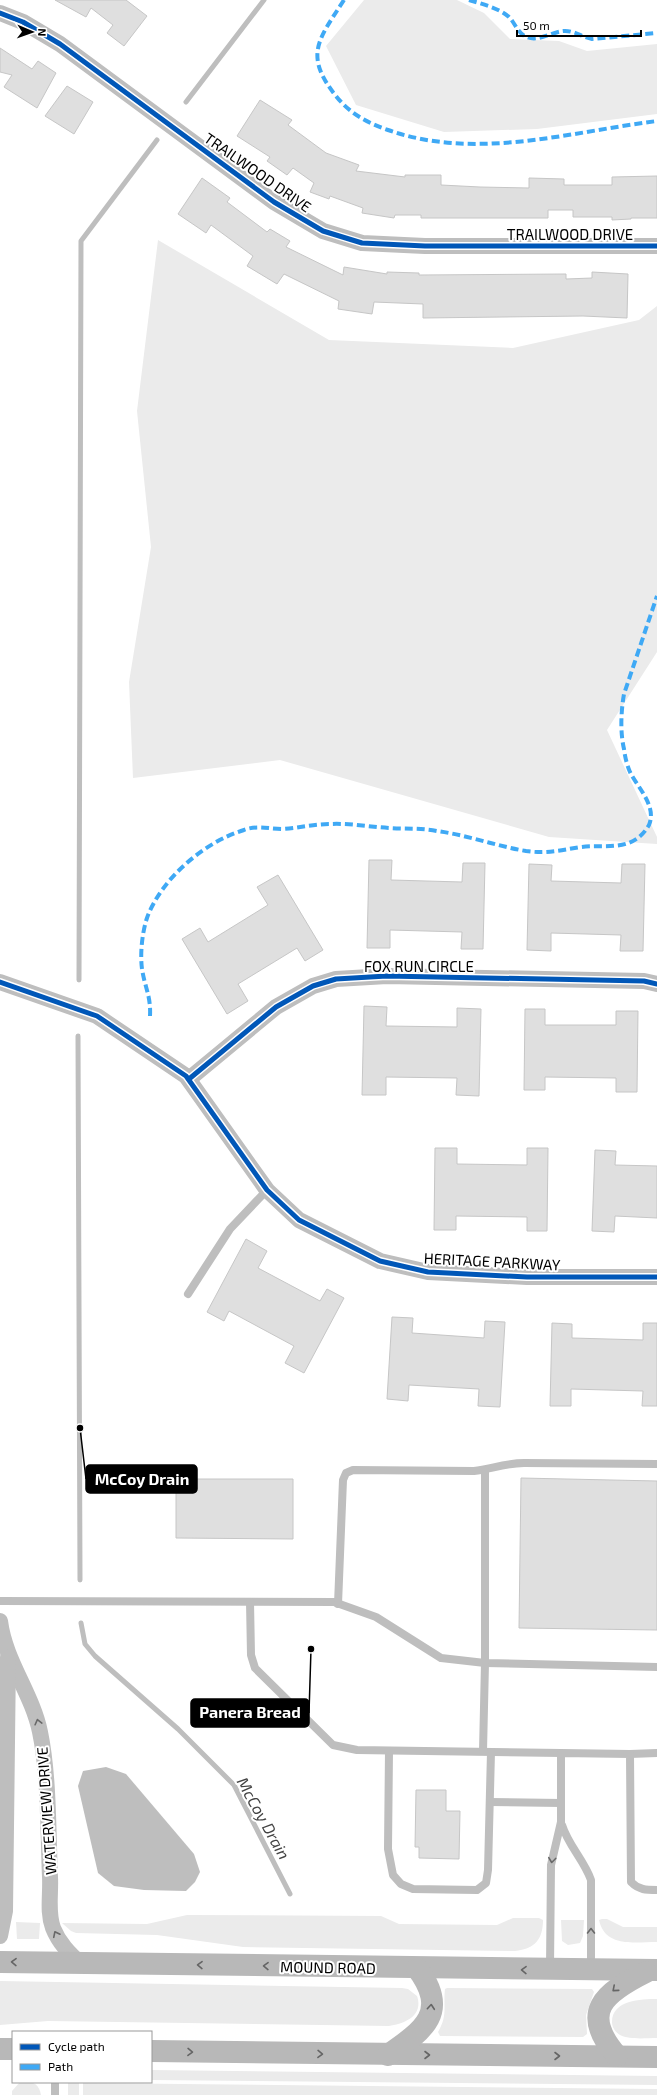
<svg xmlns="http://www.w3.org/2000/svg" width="657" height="2095" font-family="'Exo 2',sans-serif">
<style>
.green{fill:#ebebeb}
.water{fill:#bebebe}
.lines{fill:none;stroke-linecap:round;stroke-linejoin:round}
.stream{stroke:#bebebe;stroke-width:5}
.building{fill:#dfdfdf;stroke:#c6c6c6}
.lane{stroke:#bebebe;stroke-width:8}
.street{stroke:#bebebe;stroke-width:16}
.secondary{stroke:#b8b8b8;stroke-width:22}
.quiet{stroke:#3fa9f5;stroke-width:4;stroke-dasharray:8 4;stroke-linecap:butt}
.cycleway-casing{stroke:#fff;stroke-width:8}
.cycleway{stroke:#0057b8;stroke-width:5}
.oneway{stroke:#686868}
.oneway2{stroke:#656565}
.labels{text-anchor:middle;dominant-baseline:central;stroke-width:4;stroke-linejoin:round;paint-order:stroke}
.street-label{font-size:15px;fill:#000;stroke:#fff}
.water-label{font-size:16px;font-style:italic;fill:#434343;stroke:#fff}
.leader{fill:none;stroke:#000;stroke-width:1.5}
.callout-dot{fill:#000;stroke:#fff;stroke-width:1.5}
.callout{fill:#000;stroke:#000;stroke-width:1.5}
.callout-label{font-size:16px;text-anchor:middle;font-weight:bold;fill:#fff}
</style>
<rect width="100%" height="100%" fill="#fff"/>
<g class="green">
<path d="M364 0H457L484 13 510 39 559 41 587 51 657 44V114L537 129 444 132 356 105 326 46Z"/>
<path d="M158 240 329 340 513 348 639 320 657 306V652L607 730 657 837V844L549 837 280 760 133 778 129 682 151 547 137 411Z"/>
<path d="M187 1915 381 1916 399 1924 497 1925 513 1918H539L543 1920C543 1939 535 1949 515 1951L243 1947 157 1935 76 1933 71 1931 62 1923 147 1924Z"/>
<path d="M602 1919H607L623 1927H657V1942C635 1942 605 1948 599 1920Z"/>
<path d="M561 1920H584L583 1936 580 1943 568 1945 562 1941Z"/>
<path d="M16 1922 40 1923 39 1939H17Z"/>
<path d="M0 1981 402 1988 408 1989 417 1996C424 2016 404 2024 389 2026L48 2021 0 2025Z"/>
<path d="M447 1988 592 1989 594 1992 586 2015 587 2034 583 2037 440 2036 438 2032C448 2015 443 2007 445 1989Z"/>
<path d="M657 1999V2038C646 2038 630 2040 620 2035 615 2032 612 2027 612 2022 612 2000 641 1999 657 1999Z"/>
<path d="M151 2070 657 2076V2085L151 2080Z"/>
<path d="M20 2082C30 2081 39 2082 41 2095H12V2091Z"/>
<path d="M68 2082 79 2083V2095H68Z"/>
<path d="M83 2083 657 2089V2095H83Z"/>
</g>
<path class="water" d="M106 1767 126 1774 194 1854 200 1872 195 1882 186 1891 144 1890 114 1886 98 1873 78 1786 83 1771Z"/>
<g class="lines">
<g class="stream">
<path d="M186 102 264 0"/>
<path d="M79 980 81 241 157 140"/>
<path d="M78 1036 80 1580"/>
<path d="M81 1623 85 1644 95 1656 178 1729 234 1785 290 1894"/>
</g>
</g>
<g class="building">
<path d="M55 0H126L147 16 124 46 107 33 113 25 91 8 86 17Z"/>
<path d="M0 48 32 69 38 61 56 73 37 108 4 87 12 75 0 72Z"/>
<path d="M67 86 93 102 74 134 45 116Z"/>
<path d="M260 100 292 120 288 125 326 153 359 165 356 171 405 177V175H441V185L480 187 529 188V178L564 179V185H612V177L657 176V218H631V219L612 220V217H573V210H548V218H421V215H395L394 218 362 213 363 208 330 196 329 199 310 192 314 183 293 168 287 175 267 161 270 157 237 136Z"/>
<path d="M202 178 230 198 227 202 267 232 270 229 290 241 286 247 343 275 344 267 387 274V272L419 273V275L566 274V279L592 278V272L628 274 627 318 583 316 423 318V304L374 302 372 314 338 309 339 301 284 274 277 284 247 266 253 256 211 225 206 233 178 214Z"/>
<path d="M369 860H392L391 880 462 882 463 863H485L483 949H461L462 932 390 930V948H367Z"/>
<path d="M529 864 552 865 551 881 621 883 622 864H645L643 951H620L621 935 551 933V951L527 950Z"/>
<path d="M278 875 323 950 305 961 297 948 238 984 248 1001 227 1014 182 939 200 928 208 942 268 905 257 887Z"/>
<path d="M364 1006 387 1007 386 1026 457 1027V1008L481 1009 479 1096 456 1095 457 1078 386 1077V1095H362Z"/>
<path d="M525 1009H545V1025H616V1011H638L637 1092H616V1078L545 1077V1090H524Z"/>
<path d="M435 1148H457V1164L527 1165V1148H548L547 1231H527V1217L456 1216V1230H434Z"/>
<path d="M595 1150 616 1151 615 1165 657 1166V1218L615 1216 614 1232 592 1231Z"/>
<path d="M246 1239 267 1251 258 1268 320 1301 327 1289 344 1298 304 1373 285 1363 294 1346 229 1311 224 1321 207 1312Z"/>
<path d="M392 1317 413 1318 412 1333 484 1338 485 1321 505 1322 500 1407 478 1406 479 1389 409 1385 408 1401 387 1399Z"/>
<path d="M552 1323 572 1324V1338L643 1340V1323H657V1406H642L643 1391 571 1389V1406H550Z"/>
<path d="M521 1478 657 1481V1630L519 1628Z"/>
<path d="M176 1479H293V1539L176 1538Z"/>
<path d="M416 1790H446V1811H460L459 1859 419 1858V1847H415Z"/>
</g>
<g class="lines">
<g class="lane">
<path d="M188 1294 230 1229 267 1190"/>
<path d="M0 1601 334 1602 376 1617 441 1658 485 1663 657 1667"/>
<path d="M250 1602 251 1655 255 1668 333 1745 357 1750 561 1753"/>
<path d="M338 1604 343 1480 346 1473 353 1470 474 1471C491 1469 506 1463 524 1463L657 1464"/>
<path d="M389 1751 388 1849 393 1875 401 1884 413 1889 477 1890 486 1883 488 1870 491 1752"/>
<path d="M483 1751 485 1663V1470"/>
<path d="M630 1754 657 1753"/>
<path d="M490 1802 561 1803"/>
<path d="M562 1825C568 1845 584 1860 591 1880V1968"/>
<path d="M550 1967 551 1865 561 1822V1753L630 1754 631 1882C639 1890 646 1890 657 1890"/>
<path d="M55 2082V2095"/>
</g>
<g class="street">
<path d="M0 13 23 22 60 44 274 202 323 231 362 243 425 246H657"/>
<path d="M0 982 97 1016 186 1076 267 1190 299 1220 380 1261 428 1272 527 1277H657"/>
<path d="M189 1079 276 1007 313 986 336 979 387 976 644 981 657 984"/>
<path d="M0 1621C5 1661 32 1693 40 1732 49 1775 48 1832 50 1877 51 1894 47 1912 53 1928 59 1943 69 1953 81 1964"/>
<path d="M0 1936 5 1911 8 1657"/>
</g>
<g class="secondary">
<path d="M0 1962 657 1970"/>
<path d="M0 2049H13"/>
<path d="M151 2051 657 2057"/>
<path d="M388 2055C424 2030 450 2012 417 1968"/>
<path d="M617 2056C579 2012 604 1993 646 1972"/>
</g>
<g class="quiet">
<path d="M344 0C319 39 303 55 336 96 350 114 368 123 388 130 476 161 569 132 657 121"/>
<path d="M469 0C482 4 499 8 509 17 515 23 518 34 527 37 538 42 552 32 563 31 574 30 581 37 592 39L657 33"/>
<path d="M150 1016C151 996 145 988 142 969 140 954 142 933 147 918 161 879 204 842 244 830 257 825 269 829 283 829 299 828 314 824 330 824 350 823 370 827 390 828 406 829 421 828 437 831 467 835 496 846 526 851 547 854 561 850 581 847 606 844 633 853 649 825 657 806 638 788 630 772 627 765 625 757 624 749 620 732 621 711 624 694L657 596"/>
</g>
<g class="cycleway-casing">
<g id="cycleway">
<path d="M0 13 23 22 60 44 274 202 323 231 362 243 425 246H657"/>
<path d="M0 982 97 1016 186 1076 267 1190 299 1220 380 1261 428 1272 527 1277H657"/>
<path d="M189 1079 276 1007 313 986 336 979 387 976 644 981 657 984"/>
</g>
</g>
<use href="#cycleway" class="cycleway"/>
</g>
<defs><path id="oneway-chevron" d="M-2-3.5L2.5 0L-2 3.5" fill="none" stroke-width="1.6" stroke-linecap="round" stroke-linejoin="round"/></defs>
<g class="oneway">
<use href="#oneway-chevron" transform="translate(38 1722) rotate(-104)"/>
<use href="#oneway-chevron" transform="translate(552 1860) rotate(97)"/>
<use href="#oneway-chevron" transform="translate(591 1931) rotate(-90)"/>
<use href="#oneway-chevron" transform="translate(56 1934) rotate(-116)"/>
</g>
<g class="oneway2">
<use href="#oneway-chevron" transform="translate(14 1962) rotate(-179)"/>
<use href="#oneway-chevron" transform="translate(200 1965) rotate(-179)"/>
<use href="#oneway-chevron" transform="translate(266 1966) rotate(-179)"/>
<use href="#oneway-chevron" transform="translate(524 1970) rotate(-179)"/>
<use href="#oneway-chevron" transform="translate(615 1989) rotate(139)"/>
<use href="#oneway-chevron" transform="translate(431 2007) rotate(-85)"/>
<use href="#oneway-chevron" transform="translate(190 2052) rotate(1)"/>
<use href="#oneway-chevron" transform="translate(320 2054) rotate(1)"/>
<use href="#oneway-chevron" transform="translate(427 2055)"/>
<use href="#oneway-chevron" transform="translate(557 2056)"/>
</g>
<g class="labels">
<g class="street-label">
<text transform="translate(258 172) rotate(35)">TRAILWOOD DRIVE</text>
<text x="570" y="234">TRAILWOOD DRIVE</text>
<text x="419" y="966">FOX RUN CIRCLE</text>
<text transform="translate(492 1261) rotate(3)">HERITAGE PARKWAY</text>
<text transform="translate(46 1811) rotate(-94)">WATERVIEW DRIVE</text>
<text transform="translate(328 1967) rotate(1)">MOUND ROAD</text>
</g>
<g class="water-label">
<text transform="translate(264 1818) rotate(61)">McCoy Drain</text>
</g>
</g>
<path class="leader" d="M80 1428L86 1479M311 1649L309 1713"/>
<g class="callout-dot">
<circle cx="80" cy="1428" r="4"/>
<circle cx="311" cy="1649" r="4"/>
</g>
<g class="callout">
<rect x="86" y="1465" width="111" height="28" rx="4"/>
<rect x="191" y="1699" width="118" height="28" rx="4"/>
</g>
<g class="callout-label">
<text x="142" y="1485">McCoy Drain</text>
<text x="250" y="1718">Panera Bread</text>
</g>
<rect x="12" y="2031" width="140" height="52" fill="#ffffff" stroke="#999999"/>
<rect x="20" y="2044" width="20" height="6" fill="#0057b8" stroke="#999999"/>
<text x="48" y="2051" font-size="12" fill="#000000">Cycle path</text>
<rect x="20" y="2064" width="20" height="6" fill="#3fa9f5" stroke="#999999"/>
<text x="48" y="2071" font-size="12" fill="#000000">Path</text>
<g transform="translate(32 32) rotate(92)" stroke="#ffffff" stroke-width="3" paint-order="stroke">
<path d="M0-3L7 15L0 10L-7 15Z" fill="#000000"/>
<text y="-6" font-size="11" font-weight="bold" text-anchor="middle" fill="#000000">N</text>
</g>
<path d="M517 30v6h124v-6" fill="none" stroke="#000000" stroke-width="2"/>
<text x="523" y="30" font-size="12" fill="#000000" stroke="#ffffff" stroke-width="3" paint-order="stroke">50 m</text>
</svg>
